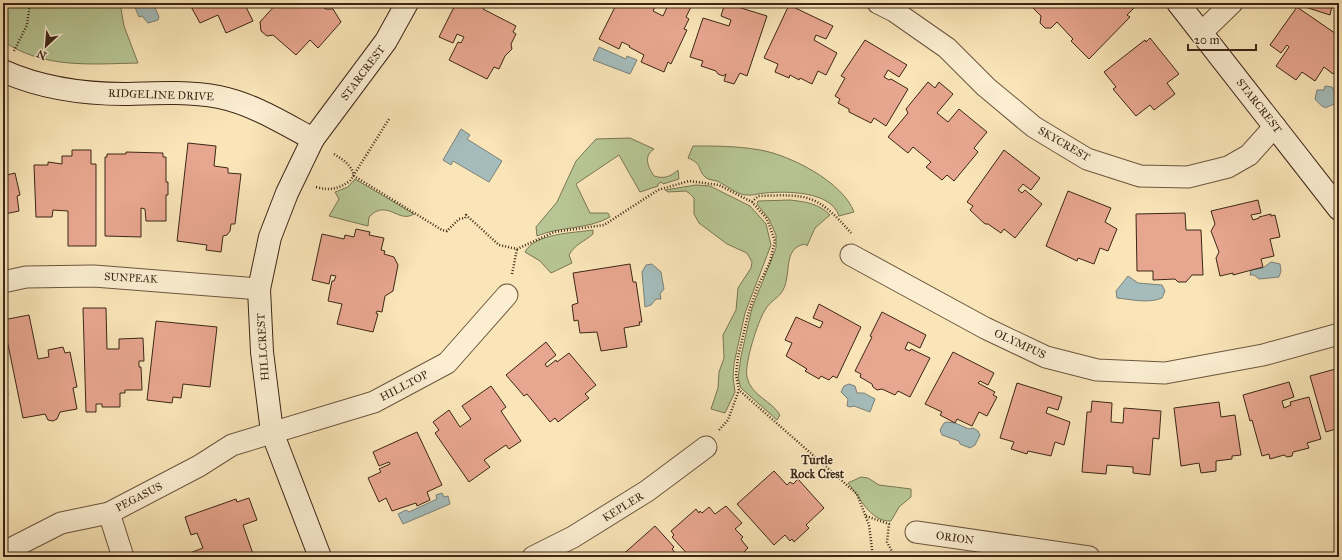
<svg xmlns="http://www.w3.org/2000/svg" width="1342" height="560" font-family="'IM FELL Great Primer',serif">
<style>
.green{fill:#b7c694;stroke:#7a7655}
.water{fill:#a4bcbb;stroke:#7b8079}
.building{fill:#e7a68f;stroke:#3d2616}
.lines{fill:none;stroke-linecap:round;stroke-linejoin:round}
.street-casing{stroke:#6c563e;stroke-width:23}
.secondary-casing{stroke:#3d2616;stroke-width:24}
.path{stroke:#3d2616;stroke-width:2.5;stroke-dasharray:1 2;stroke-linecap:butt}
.street{stroke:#fbeed1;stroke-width:21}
.secondary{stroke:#fbeed1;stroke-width:22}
.labels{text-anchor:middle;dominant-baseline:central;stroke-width:3;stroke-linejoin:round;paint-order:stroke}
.street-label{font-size:11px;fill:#3d2616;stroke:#fbeed1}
.neighbourhood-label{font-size:12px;font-weight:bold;fill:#3d2616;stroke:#fbeed1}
</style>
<rect width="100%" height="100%" fill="#f9e5b8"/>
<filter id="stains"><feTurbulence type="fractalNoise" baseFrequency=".005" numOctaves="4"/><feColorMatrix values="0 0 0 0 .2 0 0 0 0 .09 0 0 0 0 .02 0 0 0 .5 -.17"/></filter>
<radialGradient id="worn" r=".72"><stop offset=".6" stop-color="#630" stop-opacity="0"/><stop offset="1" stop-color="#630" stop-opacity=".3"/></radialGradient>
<g class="green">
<path d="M3 3H120L124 26 138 63C92 64 43 69 3 41Z"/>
<path d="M630 138 654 149C643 156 648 167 654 176 664 179 670 177 678 170L679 179 663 184 661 182 658 184V186L640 192 619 155 576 184 590 213H608L610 217C587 230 560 226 537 236L536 227 557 202 576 161 596 139Z"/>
<path d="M693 146C715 146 738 146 760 150 790 155 843 182 854 212L839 216C831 191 787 191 765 193 759 193 753 196 747 195 737 195 726 185 717 181 713 180 709 180 705 177 697 169 703 164 688 158Z"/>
<path d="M355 179 414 214C398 224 387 198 369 217L368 226 329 216 339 199 335 192 348 187Z"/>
<path d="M696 185 710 186 750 206 766 224 771 245 745 313 734 364 733 377 735 392 725 413 711 409 718 388 719 372 724 358 723 335 736 310 738 288 751 268 752 262 747 253 727 244 699 223 694 214V198L690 194 686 191 668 192 665 190Z"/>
<path d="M790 200C806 202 818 203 830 215L815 228 807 246 805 244C782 248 792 274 783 290 779 298 770 301 765 310 758 321 744 364 747 377 751 396 771 400 780 415L777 420 741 388 738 378 741 356 752 308 776 248V235L769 219 757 204 758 201Z"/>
<path d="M593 230V234C584 242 575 244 569 255L572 263 551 273 540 261 525 252C535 233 574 233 593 230Z"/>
<path d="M861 477 868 478 879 485 911 489V497L899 507 891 521C870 522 860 497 848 483Z"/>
</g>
<g class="water">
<path d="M134 3H153L159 17 158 20 148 23 142 16 139 17 134 5Z"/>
<path d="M599 47 626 59 627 56 637 60 630 74 593 60Z"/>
<path d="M1325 86 1332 87 1334 92 1339 93V103C1325 105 1328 114 1315 99L1317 90H1324Z"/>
<path d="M461 129 470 135 467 139 502 161 489 182 453 161 451 165 443 160Z"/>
<path d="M1271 262 1280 264 1281 271 1279 277 1259 279 1254 275H1250L1251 270 1263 268Z"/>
<path d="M652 264 661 272 664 289 660 294 661 299H656L651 305 645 307 642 272 646 265Z"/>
<path d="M1128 276 1138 283 1162 285 1165 291 1162 298C1148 304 1129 299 1117 298L1116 291Z"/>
<path d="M849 384 855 386 857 393H864L875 399 870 412 854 406 850 407 847 406 848 399 841 392 844 386Z"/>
<path d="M947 422 955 423 969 429 973 428 978 431 980 435 975 445 970 448 960 444 959 441 942 435 940 430 944 423Z"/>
<path d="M442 493 444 497 448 496 450 504 403 524 398 514 406 510 409 512 437 499 436 495Z"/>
</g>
<g class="building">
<path d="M189 3H244L253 21 226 33 218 15 200 23Z"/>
<path d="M277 3H328L324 8 326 9H333L341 22 318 48 310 40 296 55 273 35 267 36 261 31 260 22Z"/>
<path d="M456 3H476L484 7 483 9 516 26 513 32 516 34 511 44 512 49 505 56 499 69 494 67 487 79 449 60 458 42 461 43 464 37 457 34 453 43 439 37Z"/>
<path d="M617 3H657L653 11 663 16 669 3H682L691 7 686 17 689 19 684 29 687 30 671 64 668 62 664 72 641 62 644 55 629 47 630 46 622 42 619 49 599 39Z"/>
<path d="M725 3 767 16 747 76 740 73 734 84 724 81 726 74 723 76 718 74 716 71 701 66 703 61 690 57 703 18 729 26 731 20 721 16Z"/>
<path d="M1036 3H1106L1107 5 1110 3H1132L1136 6 1127 15 1130 17 1089 59 1071 41 1073 39 1057 22 1051 28H1045L1040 23 1041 16 1032 7Z"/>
<path d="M1306 3H1339V8L1332 6 1330 15 1305 7Z"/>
<path d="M789 5 833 26 826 39 816 35 814 40 837 53 826 75 818 71 812 84 800 78 799 80 790 75 789 78 775 72 778 64 764 58Z"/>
<path d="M1297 7 1339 36V48L1334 55 1339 60V65L1333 74 1324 67 1315 81 1302 72 1296 80 1276 66 1289 47 1287 45 1281 53 1270 45Z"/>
<path d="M1150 38 1179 74 1167 83 1175 94 1154 110 1150 105 1136 116 1113 89 1116 87 1104 72 1145 40 1146 42Z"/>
<path d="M865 40 907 65 899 77 888 70 884 77 889 80 891 79 908 89 886 126 874 118 871 123 849 112V109L838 103 840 99 835 96 845 78 841 76Z"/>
<path d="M928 82 935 88 939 82 953 94 937 113 948 122 959 109 987 132 974 148 978 152 954 181 947 175 942 180 926 167 931 162 913 147 908 153 888 137 908 113 906 109Z"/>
<path d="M188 143 216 146 214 166 228 168V173L241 174 235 224H231L230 231 227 235 223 236 221 252 206 250 207 245 177 241Z"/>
<path d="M72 150H91V164H96V246H68V211L53 210 52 217H36L34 165H48V162L62 164V156H72Z"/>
<path d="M1004 150 1040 178 1031 190 1023 184 1018 190 1022 193 1025 190 1042 204 1015 238 1004 229 1001 233 988 224H985L970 210 973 206 967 202Z"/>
<path d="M126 152 163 153V157H166V182H168V195H166V221H146L145 209 141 208V237L105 236V157H107V154H126Z"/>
<path d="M15 173 20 195 17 196 19 211 5 214 3 210V176Z"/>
<path d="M1068 191 1111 208 1105 222 1117 229 1108 251 1100 248 1094 264 1078 258 1077 261 1046 246Z"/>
<path d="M1258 200 1261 213 1251 215 1253 220 1259 218V217L1271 214V216L1275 215 1280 237 1270 239 1274 256 1261 259 1263 267 1233 275V273L1220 276 1216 258 1219 252 1211 231 1215 224 1211 211Z"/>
<path d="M1185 213 1186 230H1201L1203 275H1192L1186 282H1178L1175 279 1153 280V271H1137L1136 214Z"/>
<path d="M356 229 370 232 369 235 384 238 381 250 385 251 384 254 394 257 398 265 393 291 385 296 382 312 377 311 376 313 378 314 373 332 337 324 342 304 328 301 332 281H334L336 276 331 275 329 284 312 280 322 234 344 239 345 235 354 237Z"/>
<path d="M630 264 633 282H636L642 322H639L640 325 624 328 627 347 601 351 597 332 580 333 578 320 574 321 572 305 578 303 573 273Z"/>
<path d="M819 304 861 327 837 378 833 376 829 380 821 376 819 379 805 371 807 369 786 356 792 343 785 340 796 317 820 328 823 322 813 318Z"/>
<path d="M83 308H106L107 349H119V339L143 338 144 361H139V367H141L142 390H125V393H120V407H102V404H96V412H86Z"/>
<path d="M882 312 926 335 920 348 908 342 905 349 910 351 911 349 930 358 910 397 898 391 895 395 882 389 877 390 873 387 872 384 860 377 861 374 855 371 872 337 870 336Z"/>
<path d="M29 315 38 359 49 357 48 350 63 347 65 353 70 352 77 387 73 388 77 409 60 412 57 419 53 421 48 420 45 414 23 418 3 320Z"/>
<path d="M156 321 217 327 210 387 183 384 181 398 173 397 172 403 147 400Z"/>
<path d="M546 342 556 355 545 364 547 367 556 360 557 362 569 353 596 385 585 394 589 398 558 422 555 418 550 422 527 394 524 396 506 375Z"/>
<path d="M953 352 994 373 988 385 980 381 978 383 995 392 993 395 997 397 987 416 979 412 972 426 957 419 955 423 940 415 942 412 925 404Z"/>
<path d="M1339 368V428L1326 432 1310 376Z"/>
<path d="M3 374 8 395 3 397Z"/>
<path d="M1289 382 1294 397 1282 401 1284 408 1291 405 1290 402 1309 397 1321 439 1307 443 1309 448 1293 452 1292 456 1287 457 1284 455 1270 459 1269 454 1262 456 1252 420 1250 421 1243 395Z"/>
<path d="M1017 383 1062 397 1058 410 1048 407 1046 413 1070 422 1064 445 1055 442 1051 456 1028 451 1027 454 1011 449 1014 442 1000 438Z"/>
<path d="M491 386 506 407 501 411 521 441 509 449 506 445 484 460 490 467 469 482 435 433 439 430 433 422 449 410 460 427 471 419 462 406Z"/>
<path d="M1092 401 1112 403 1111 422 1123 423 1124 408 1161 411 1159 439 1153 438 1150 475 1133 473V467L1107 465 1106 474 1082 472 1087 412H1091Z"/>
<path d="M1219 402 1221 417 1235 415 1241 455 1232 456V459L1216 461V471L1201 473 1199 463 1181 466 1174 408Z"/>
<path d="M417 432 442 485 427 492 430 500 417 506 416 503 392 511 386 498 379 502 368 478 381 472 379 469 390 464 389 462 379 466 373 452Z"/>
<path d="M774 471 787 485 790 482 793 484 798 479 824 508 808 523 806 525 809 528 794 542 792 539 790 541 785 535 774 545 737 504Z"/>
<path d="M249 498 257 520 243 525 254 557H188L187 554 203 548 197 533 191 535 185 517 236 499 237 502Z"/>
<path d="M726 506 742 523 735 529 743 537 741 539 743 542 748 548 739 557H690L672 537 674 535 671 531 696 509 699 513 700 511 702 513 709 507 715 514Z"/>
<path d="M655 526 674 547 672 549 679 557H620Z"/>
</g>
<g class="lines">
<g class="street-casing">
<g id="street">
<path d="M878 3 894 11 947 48 986 87 1034 127 1087 159 1140 176 1188 177 1228 167 1249 155 1275 126"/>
<path d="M1201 33 1232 3"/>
<path d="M851 255 985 328 1046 357 1097 370 1165 373 1263 355 1339 334"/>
<path d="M3 282 26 277 94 276 259 289"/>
<path d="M109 513 123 557"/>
<path d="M916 532 1089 557"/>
<path d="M6 557 10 549 61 523 109 513 199 466 232 445 374 402 447 363 507 295"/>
<path d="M533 557 573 537 647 491 706 447"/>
</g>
</g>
<g class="secondary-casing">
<g id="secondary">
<path d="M1178 3 1339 209"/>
<path d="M3 71C41 88 83 94 125 94 155 93 189 91 219 97 253 104 283 123 313 139"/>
<path d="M320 557 272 432 262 352 259 289 270 237 287 193 313 139 386 41 407 3"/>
</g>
</g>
<g class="path">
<path d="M14 51 27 25 30 3"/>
<path d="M334 154C343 160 351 164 354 176L442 230 447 231 459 219 465 218 466 215 499 245 517 249 554 232 604 225 658 190 689 181 719 185 752 202 767 219 775 241 770 262 758 286 749 311 738 357 736 375 739 390 857 494 869 525 873 557"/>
<path d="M316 187C330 191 338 189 350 181L389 119"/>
<path d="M752 202 758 196C808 194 817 194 851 233"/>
<path d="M512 274 517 249"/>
<path d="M719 430 728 420 739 390"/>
<path d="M866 516 889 524 887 542 895 557"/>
</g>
<use href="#street" class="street"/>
<use href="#secondary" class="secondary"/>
</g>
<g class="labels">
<g class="street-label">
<text transform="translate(363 73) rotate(-53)">STARCREST</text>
<text transform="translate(161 95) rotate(2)">RIDGELINE DRIVE</text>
<text transform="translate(1259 106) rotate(52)">STARCREST</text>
<text transform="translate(1064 144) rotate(30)">SKYCREST</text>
<text transform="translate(131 278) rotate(3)">SUNPEAK</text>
<text transform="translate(1020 344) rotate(25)">OLYMPUS</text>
<text transform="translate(263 347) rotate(-94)">HILLCREST</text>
<text transform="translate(404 386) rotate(-28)">HILLTOP</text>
<text transform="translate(139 497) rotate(-27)">PEGASUS</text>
<text transform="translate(623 507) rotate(-32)">KEPLER</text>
<text transform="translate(955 538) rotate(8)">ORION</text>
</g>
<g class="neighbourhood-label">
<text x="817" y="460">Turtle<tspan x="817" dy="14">Rock Crest</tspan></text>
</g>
</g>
<rect width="1342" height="560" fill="none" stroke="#f9e5b8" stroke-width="16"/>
<rect x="4" y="4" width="1334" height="552" fill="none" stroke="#3d2616" stroke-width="2"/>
<rect x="8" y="8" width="1326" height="544" fill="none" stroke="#3d2616"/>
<g transform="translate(46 46) rotate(206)" stroke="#fbeed1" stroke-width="3" paint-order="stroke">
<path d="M0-3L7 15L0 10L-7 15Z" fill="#3d2616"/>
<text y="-6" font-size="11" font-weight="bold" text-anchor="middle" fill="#3d2616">N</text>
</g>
<path d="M1188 44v6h68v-6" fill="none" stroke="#3d2616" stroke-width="2"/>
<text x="1194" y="44" font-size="12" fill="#3d2616" stroke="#fbeed1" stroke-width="3" paint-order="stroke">20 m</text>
<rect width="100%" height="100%" filter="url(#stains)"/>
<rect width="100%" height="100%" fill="url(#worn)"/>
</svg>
